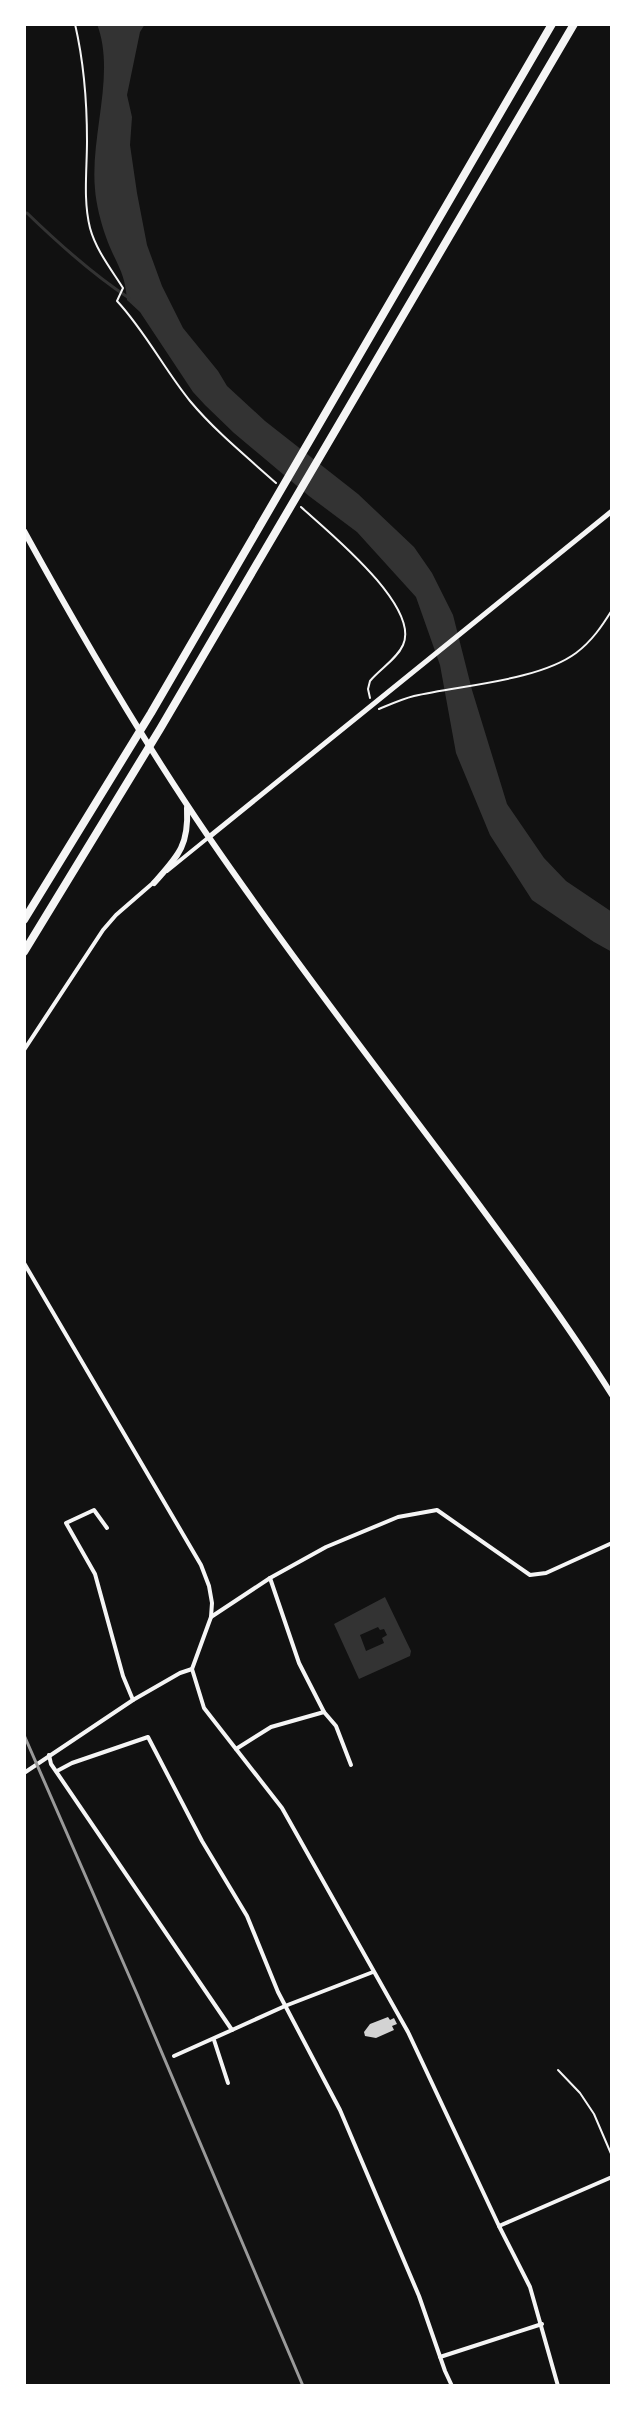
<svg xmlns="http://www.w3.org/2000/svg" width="636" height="2410" font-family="Overpass,sans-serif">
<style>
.water{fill:#333;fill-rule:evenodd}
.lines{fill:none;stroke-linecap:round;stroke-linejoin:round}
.stream{stroke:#333;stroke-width:3}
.building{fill:#d3d3d3}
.path{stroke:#f5f5f5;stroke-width:2}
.service{stroke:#f5f5f5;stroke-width:2}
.minor{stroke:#f5f5f5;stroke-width:4}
.tertiary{stroke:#f5f5f5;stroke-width:5}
.secondary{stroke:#f5f5f5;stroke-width:6}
.motorway{stroke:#f5f5f5;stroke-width:8}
.rail{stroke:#9a9a9a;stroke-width:3}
</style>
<rect width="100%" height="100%" fill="#111"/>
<g class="water">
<path d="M97 24H145L140 32 127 95 132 117 130 145 137 193 147 245 162 286 183 328 218 371 227 386 265 421 358 494 414 547 432 573 453 615 472 690 507 804 544 858 566 881 612 912V952L594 942 532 900 490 835 456 753 440 665 416 597 357 532 309 496 234 433 205 405 193 392 140 312 127 300C125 270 115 263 106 237 101 223 96 204 95 189 90 135 116 74 97 24Z"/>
<path d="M385 1597 411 1651 410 1656 359 1679 334 1624ZM378 1627 380 1630 384 1629 387 1635 382 1638 384 1643 366 1651 360 1635Z"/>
</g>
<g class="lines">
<path class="stream" d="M24 213H27C59 244 92 274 129 298"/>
</g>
<path class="building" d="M388 2017 390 2020 394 2018 397 2024 392 2026 394 2030 376 2038 365 2036 364 2032 370 2024Z"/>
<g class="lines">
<g class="path">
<path d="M75 24C84 63 87 102 87 141 87 170 83 200 90 228 96 250 111 269 123 288L117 301C145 331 164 369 190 401 215 431 247 457 276 483"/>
<path d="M301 507C326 530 421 606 403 645 397 659 380 669 370 681L368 689 370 698"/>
<path d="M379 709C391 704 402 699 414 696 461 685 538 681 576 653 592 641 602 626 612 610"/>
</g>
<path class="service" d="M558 2070 580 2093 594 2114 612 2156"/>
<g class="minor">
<path d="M167 871 209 837"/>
<path d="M24 1050 103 930 116 915 154 882"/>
<path d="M24 1263 201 1565 209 1586 212 1603 211 1617 192 1669 204 1708 282 1808 408 2032 499 2226 530 2287 558 2386"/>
<path d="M107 1528 94 1510 66 1523 95 1574 123 1676 133 1700"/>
<path d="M211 1617 270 1578 326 1547 398 1517 437 1510 530 1575 546 1573 612 1543"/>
<path d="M324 1712 336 1726 351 1765"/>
<path d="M236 1749 271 1727 324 1712 299 1663 270 1578"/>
<path d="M49 1755 51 1764 232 2030 285 2006 373 1972"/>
<path d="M57 1771 72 1763 148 1737 202 1841 247 1916 278 1992 340 2110 419 2296 445 2371 452 2386"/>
<path d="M24 1773 133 1700 180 1673 192 1669"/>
<path d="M214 2040 228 2083"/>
<path d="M174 2056 232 2030"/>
<path d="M499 2226 612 2177"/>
<path d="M440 2357 542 2324"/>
</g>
<path class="tertiary" d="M209 837 612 511"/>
<g class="secondary">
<path d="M24 531C81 635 141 738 208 836 289 954 377 1068 463 1183 514 1252 566 1322 612 1395"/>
<path d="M154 883C178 856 189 846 187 808"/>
</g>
<g class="motorway">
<path d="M24 920 151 713 552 24"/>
<path d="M24 952 160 729 574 24"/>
</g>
<path class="rail" d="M24 1735 137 1994 303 2386"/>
</g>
<rect width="636" height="2410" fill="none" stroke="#ffffff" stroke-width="52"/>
</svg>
